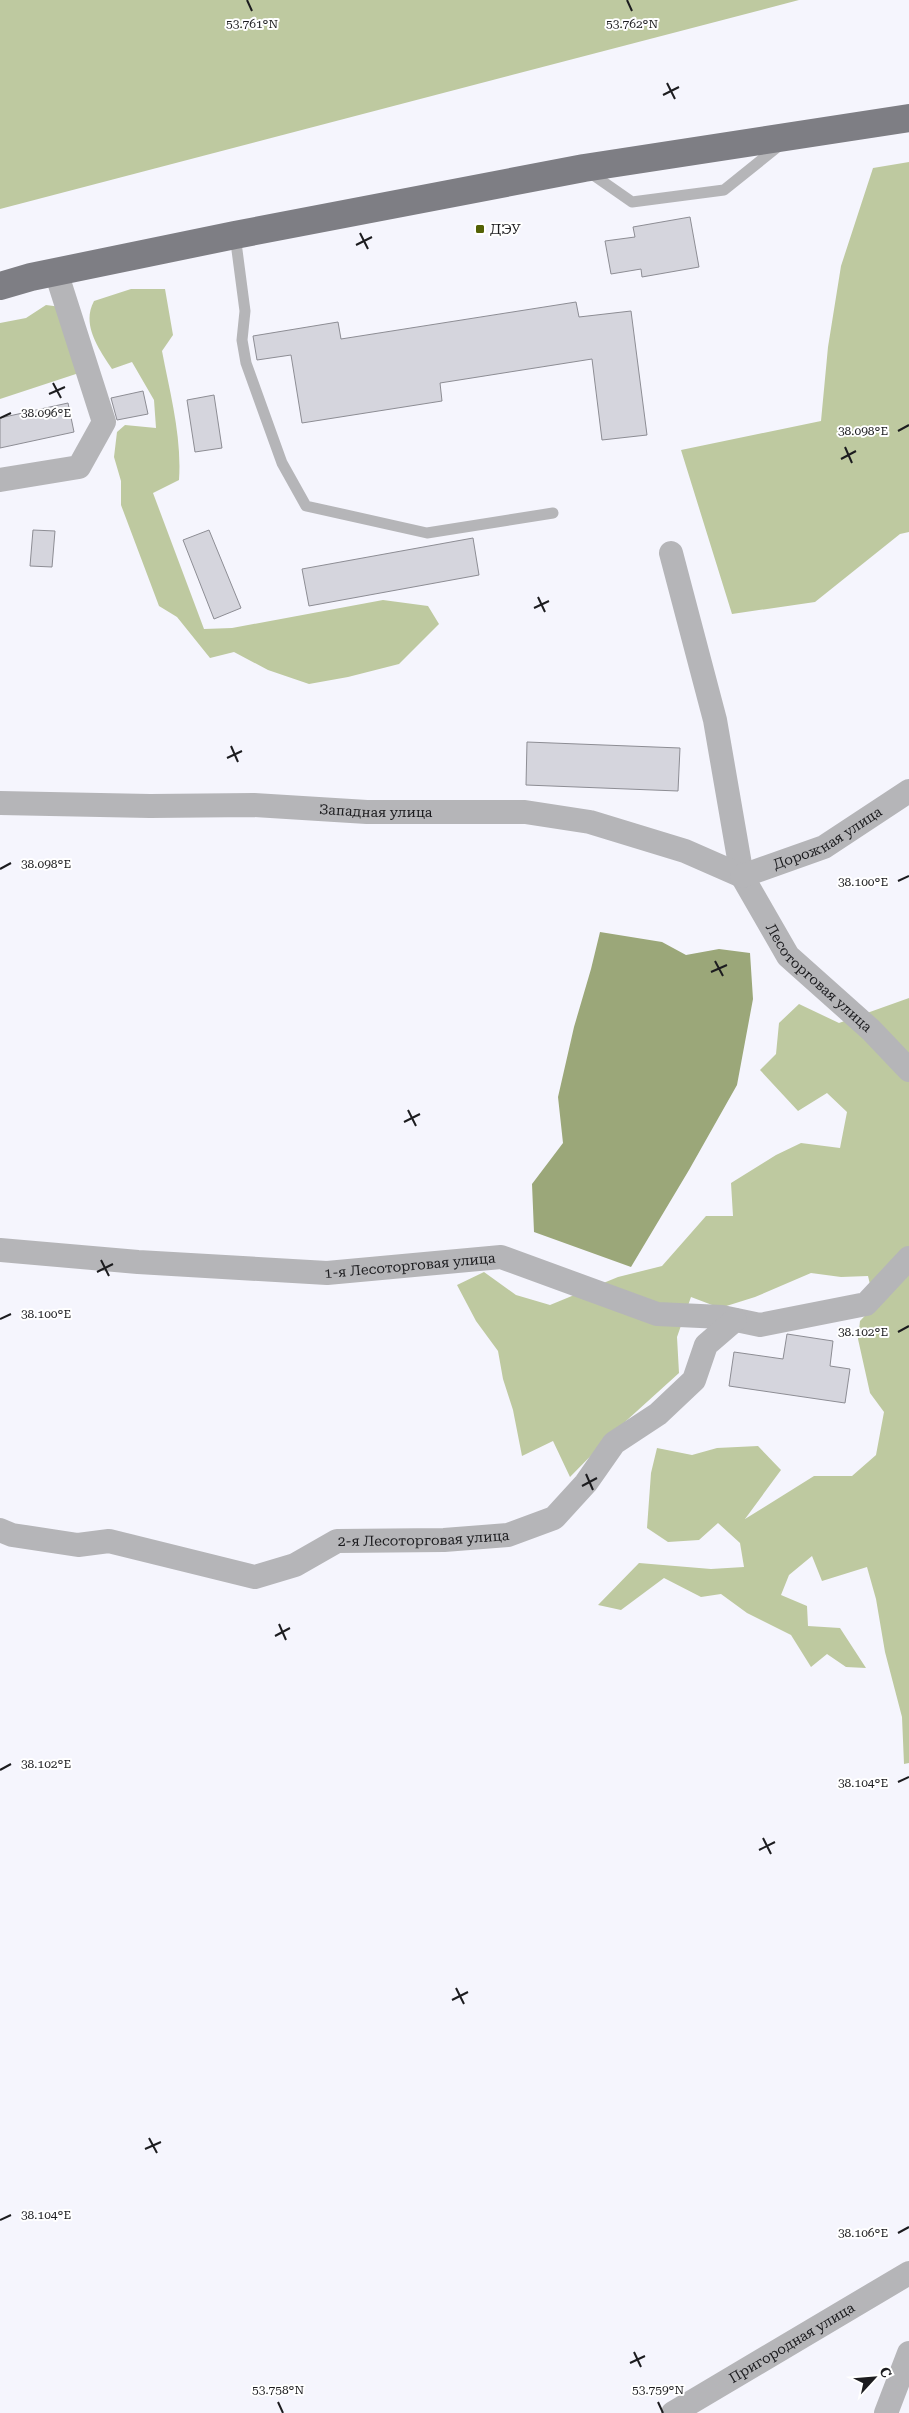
<svg xmlns="http://www.w3.org/2000/svg" width="909" height="2413" font-family="'Roboto Serif',serif">
<style>
.green{fill:#bec9a0}
.water{fill:#9ba779}
.building{fill:#d5d5dd;stroke:#8d8d94}
.lines{fill:none;stroke-linecap:round;stroke-linejoin:round}
.service{stroke:#b5b5b8;stroke-width:11}
.minor{stroke:#b5b5b8;stroke-width:24}
.primary{stroke:#7e7e84;stroke-width:28}
.ticks{fill:none;stroke:#1c1c1f;stroke-width:2}
.poi-dot{fill:#536104;stroke:#fff;stroke-width:2}
.labels{text-anchor:middle;dominant-baseline:central;stroke-width:4;stroke-linejoin:round;paint-order:stroke}
.poi-label{font-size:14px;fill:#1c1c1f;stroke:#fff;text-anchor:start}
.street-label{font-size:14px;fill:#1c1c1f;stroke:#fff}
.ticks-label{font-size:12px;text-anchor:middle;fill:#1c1c1f;stroke:#fff;stroke-width:4;stroke-linejoin:round;paint-order:stroke}
</style>
<rect width="100%" height="100%" fill="#f5f5fd"/>
<g class="green">
<path d="M0 0H799L0 209Z"/>
<path d="M909 162V532L900 534 815 602 732 614 681 450 821 421 828 347 841 266 873 168Z"/>
<path d="M131 289H165L173 335 162 351C170 393 182 437 179 480L153 493 204 629 232 628 383 600 428 606 439 624 399 664 348 677 309 684 268 670 234 652 210 658 177 617 159 606 121 505V481L114 457 117 432 125 425 156 428 154 400 132 362 112 369C99 349 81 325 94 301Z"/>
<path d="M46 305 61 307 79 373 0 399V323L26 318Z"/>
<path d="M909 998V1763L904 1764 902 1717 885 1652 876 1599 867 1567 822 1581 812 1556 789 1575 781 1595 807 1606 808 1626 840 1628 866 1668 846 1667 827 1654 811 1667 791 1635 747 1613 721 1594 701 1597 664 1578 621 1610 598 1605 639 1563 711 1569 744 1567 740 1543 718 1523 699 1540 668 1542 647 1528 651 1473 657 1448 692 1455 717 1448 758 1446 781 1470 745 1519 814 1476H852L876 1455 884 1412 870 1393 858 1339 860 1321 875 1305 868 1276 841 1277 811 1273 755 1297 720 1308 691 1297 677 1337 679 1373 616 1430 570 1477 553 1441 522 1456 513 1410 503 1379 498 1351 476 1321 457 1285 484 1272 516 1295 550 1305 618 1277 662 1266 706 1216H733L731 1183 776 1155 801 1143 840 1148 847 1112 827 1093 798 1111 760 1070 776 1054 779 1023 799 1004 839 1023Z"/>
</g>
<path class="water" d="M600 932 662 942 686 955 719 949 750 953 753 999 737 1085 689 1170 631 1267 534 1232 532 1184 563 1143 558 1097 574 1027 591 969Z"/>
<g class="building">
<path d="M690 217 699 267 642 277 641 269 611 274 605 241 635 237 633 227Z"/>
<path d="M576 302 579 317 631 311 647 435 602 440 592 359 440 383 442 401 302 423 291 355 257 360 253 336 338 322 341 339Z"/>
<path d="M143 391 148 414 117 420 111 398Z"/>
<path d="M214 395 222 448 195 452 187 400Z"/>
<path d="M68 403 74 432 0 448V418Z"/>
<path d="M33 530 55 531 52 567 30 566Z"/>
<path d="M209 530 241 608 214 619 183 540Z"/>
<path d="M473 538 479 575 309 606 302 569Z"/>
<path d="M527 742 680 748 678 791 526 785Z"/>
<path d="M787 1334 833 1341 830 1366 850 1369 845 1403 729 1386 734 1352 783 1359Z"/>
</g>
<g class="lines">
<g class="service">
<path d="M589 172 632 202 724 190 780 145"/>
<path d="M235 235 245 311 242 340 246 363 282 463 306 506 427 533 553 513"/>
</g>
<g class="minor">
<path d="M0 480 79 467 104 422 56 272"/>
<path id="s1" d="M671 553 715 720 742 876 788 956 871 1030 909 1070"/>
<path id="s2" d="M0 803 150 806 254 805 367 812H525L590 822 685 851 742 876"/>
<path id="s3" d="M742 876 824 847 909 791"/>
<path id="s4" d="M0 1250 138 1262 327 1273 501 1257 657 1314 722 1317 760 1325 866 1304 909 1258"/>
<path id="s5" d="M0 1530 12 1535 78 1545 109 1541 255 1577 295 1565 337 1541 444 1540 508 1535 554 1518 586 1483 614 1443 658 1414 694 1380 706 1345 735 1320"/>
<path id="s6" d="M673 2413 909 2273"/>
<path d="M886 2413 909 2353"/>
</g>
<path class="primary" d="M0 286 31 277 235 235 584 168 909 118"/>
</g>
<path class="ticks" d="M247 0 252 11M627 0 632 11M667 83 675 99M663 95 679 87M360 233 368 249M356 245 372 237M53 383 61 398M49 394 65 387M0 418 11 413M898 431 909 425M845 447 852 463M841 459 856 451M538 597 545 612M534 608 549 601M231 746 238 762M227 758 242 751M0 869 11 863M898 881 909 876M715 961 723 976M711 972 727 965M408 1110 416 1126M404 1122 420 1114M101 1260 109 1276M97 1272 113 1264M0 1319 11 1314M898 1332 909 1326M586 1474 593 1490M582 1486 597 1478M279 1624 286 1640M275 1636 290 1628M0 1770 11 1764M898 1782 909 1777M763 1838 771 1854M759 1850 775 1842M456 1988 464 2004M452 2000 468 1992M149 2138 157 2153M145 2149 161 2142M0 2220 11 2215M898 2233 909 2227M634 2352 641 2367M630 2363 645 2356M278 2402 283 2413M658 2402 663 2413"/>
<rect class="poi-dot" x="475" y="224" width="10" height="10" rx="2.5"/>
<g class="labels">
<g class="poi-label">
<text x="490" y="229">ДЭУ</text>
</g>
<g class="street-label">
<text stroke="none"><textPath href="#s2" startOffset="376">Западная улица</textPath></text>
<text stroke="none"><textPath href="#s3" startOffset="94">Дорожная улица</textPath></text>
<text stroke="none"><textPath href="#s1" startOffset="460">Лесоторговая улица</textPath></text>
<text stroke="none"><textPath href="#s4" startOffset="411">1-я Лесоторговая улица</textPath></text>
<text stroke="none"><textPath href="#s5" startOffset="438">2-я Лесоторговая улица</textPath></text>
<text stroke="none"><textPath href="#s6" startOffset="138">Пригородная улица</textPath></text>
</g>
</g>
<g class="ticks-label">
<text x="252" y="28">53.761°N</text>
<text x="632" y="28">53.762°N</text>
<text x="46" y="417">38.096°E</text>
<text x="863" y="435">38.098°E</text>
<text x="46" y="868">38.098°E</text>
<text x="863" y="886">38.100°E</text>
<text x="46" y="1318">38.100°E</text>
<text x="863" y="1336">38.102°E</text>
<text x="46" y="1768">38.102°E</text>
<text x="863" y="1787">38.104°E</text>
<text x="46" y="2219">38.104°E</text>
<text x="863" y="2237">38.106°E</text>
<text x="278" y="2394">53.758°N</text>
<text x="658" y="2394">53.759°N</text>
</g>
<g transform="translate(874 2378) rotate(64)" stroke="#ffffff" stroke-width="4" paint-order="stroke">
<path d="M0-4L9 19L0 12L-9 19Z" fill="#1c1c1f"/>
<text y="-8" font-size="14" font-weight="bold" text-anchor="middle" fill="#1c1c1f">С</text>
</g>
</svg>
